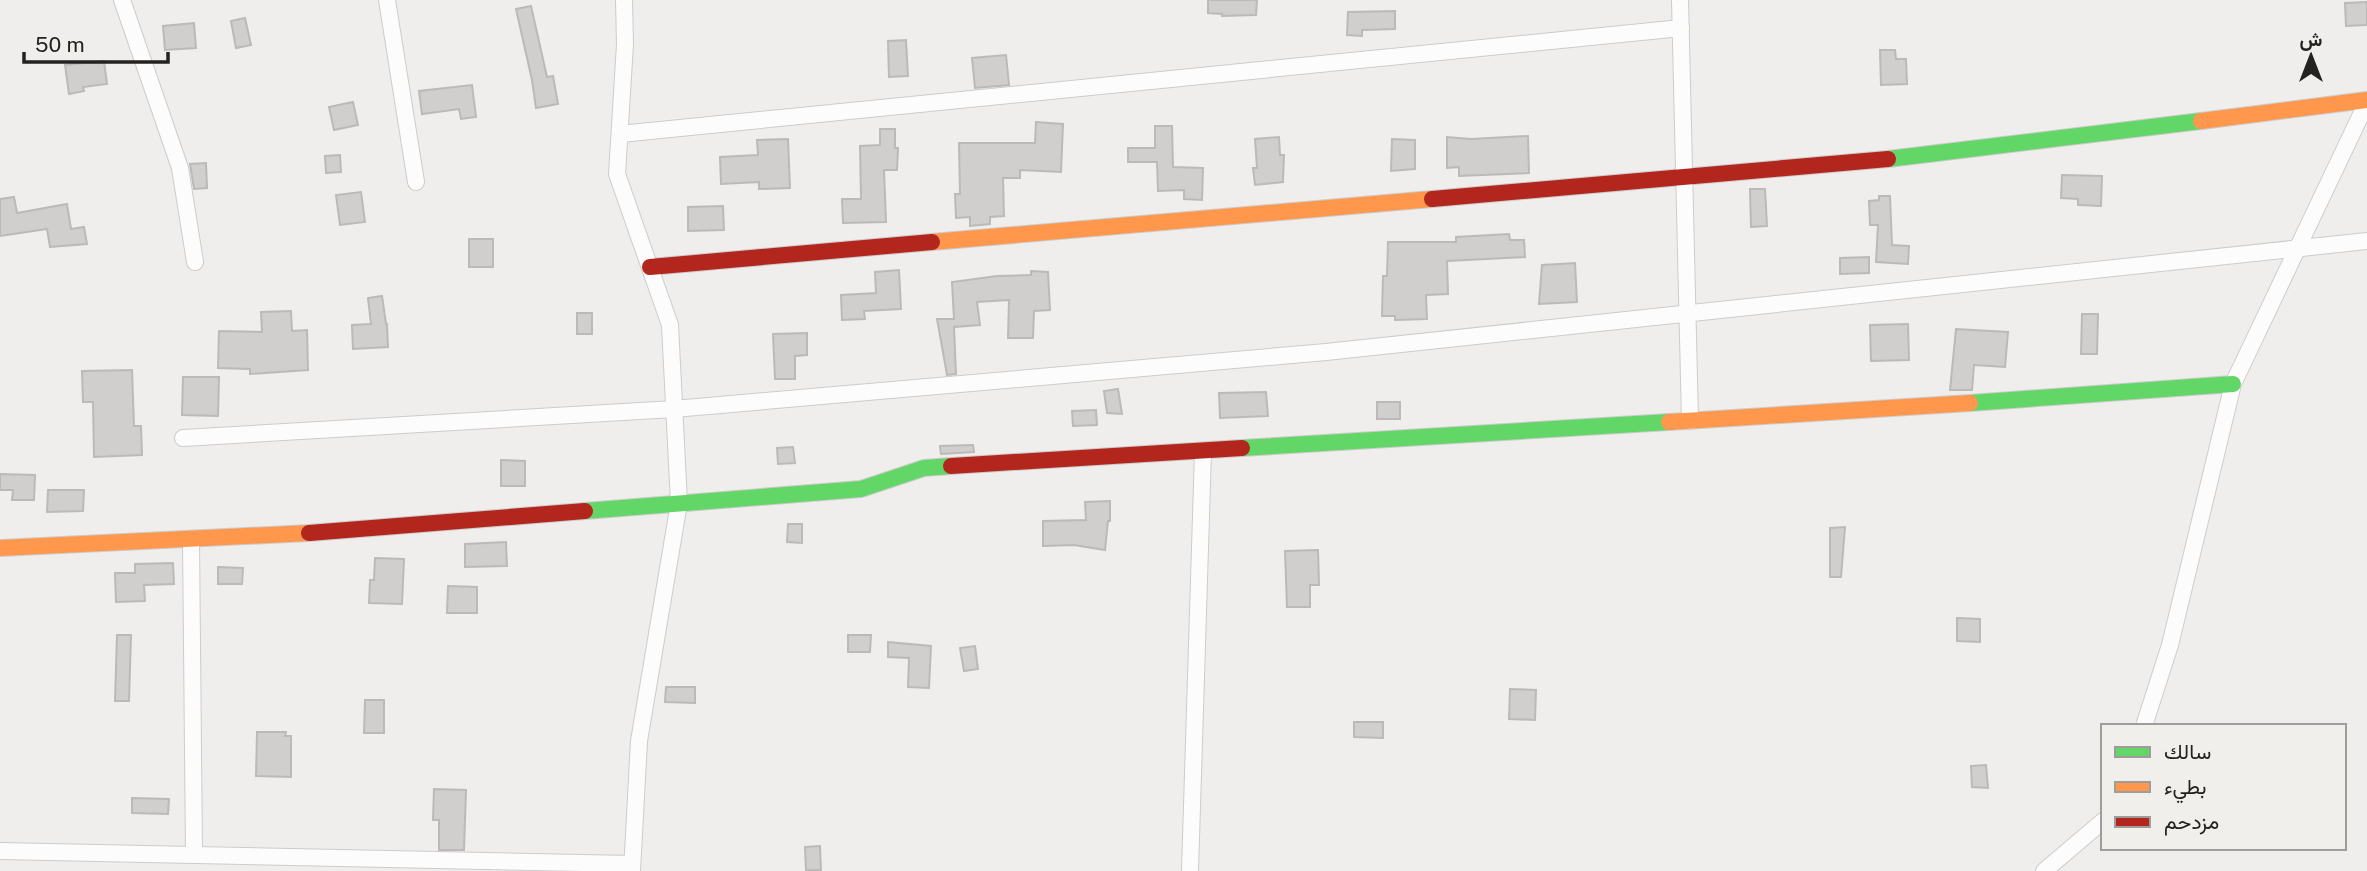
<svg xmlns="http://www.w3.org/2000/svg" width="2367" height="871" font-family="'Public Sans',Vazirmatn,sans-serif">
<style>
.building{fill:#d0cfce;stroke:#bbb9b9;stroke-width:2}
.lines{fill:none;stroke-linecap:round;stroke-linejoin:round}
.street-casing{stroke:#cdcccb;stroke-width:18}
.fast-casing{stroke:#cdcccb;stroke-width:18}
.slow-casing{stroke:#cdcccb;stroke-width:18}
.jam-casing{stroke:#cdcccb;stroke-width:18}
.street{stroke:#fdfcfc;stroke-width:16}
.fast{stroke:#63d668;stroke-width:16}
.slow{stroke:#ff974d;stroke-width:16}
.jam{stroke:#b3261e;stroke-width:16}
</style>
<rect width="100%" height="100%" fill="#efeeed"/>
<g class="building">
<path d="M1208 0H1257L1256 15 1222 16V14L1208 13Z"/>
<path d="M2367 2V25L2346 26 2345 3Z"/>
<path d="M531 6 547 77 553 76 558 104 536 108 532 80 516 9Z"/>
<path d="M1395 11V29L1362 30V36L1347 35 1348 12Z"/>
<path d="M245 18 251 45 236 48 231 21Z"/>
<path d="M194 23 196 48 165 50 163 26Z"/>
<path d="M906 40 908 76 889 77 888 41Z"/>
<path d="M1880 50H1895L1896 59H1906L1907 84 1881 85Z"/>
<path d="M1006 55 1009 85 975 88 972 58Z"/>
<path d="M104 61 107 84 83 87 84 91 69 94 65 65Z"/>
<path d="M472 85 476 117 461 119 459 109 422 114 419 91Z"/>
<path d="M353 102 358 125 334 130 329 107Z"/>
<path d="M1036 122 1063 124 1061 172 1020 170V178H1003L1004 216 990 217V224L970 226V217L956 218 955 194H960L959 143H1035Z"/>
<path d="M1155 126H1172L1173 167 1203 168 1202 200 1184 199V190L1158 191 1157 162H1128V148H1155Z"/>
<path d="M880 129H895V148H898L897 170H884L886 222 843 223 842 199H861L860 146 880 145Z"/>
<path d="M1528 136 1529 173 1459 176V167L1447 168V137L1471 139Z"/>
<path d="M1279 137 1280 155H1284L1283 182 1255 185 1253 168H1257L1255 139Z"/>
<path d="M788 139 790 188 759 189V182L721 184 720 157 758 155 757 140Z"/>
<path d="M1392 139 1415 140V169L1391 171Z"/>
<path d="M340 155 341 172 326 173 325 156Z"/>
<path d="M206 163 207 188 194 189 190 164Z"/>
<path d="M2062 175 2102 176 2101 206 2078 205V199L2061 198Z"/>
<path d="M1750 189H1765L1767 226 1751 227Z"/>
<path d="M361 192 365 222 340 225 336 195Z"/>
<path d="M1879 196H1890L1892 245 1909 246 1908 264 1876 262 1878 225H1870L1869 201 1879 200Z"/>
<path d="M14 197 17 213 67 204 71 229 84 227 87 244 50 247 47 229 0 236V199Z"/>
<path d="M723 206 724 230 688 231V207Z"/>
<path d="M1509 234 1510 240H1524L1525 257 1447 261 1448 294 1426 295 1427 319 1395 320V316H1382L1383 276H1387L1388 242H1456V237Z"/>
<rect x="469" y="239" width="24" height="28"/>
<path d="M1869 257V273L1840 274V258Z"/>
<path d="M1575 263 1577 302 1539 304 1542 265Z"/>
<path d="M899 270 901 309 864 311 865 319 842 320 841 295 876 293 875 272Z"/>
<path d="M1031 271 1048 272 1050 310 1034 311 1033 338H1008L1009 300 977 302 980 325 954 327 956 374 947 375 937 319H954L952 282 997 276 1031 275Z"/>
<path d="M382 296 386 324H387L388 347 353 349 352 325 371 324 368 298Z"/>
<path d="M291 311 292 331 307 330 308 370 250 374V369L218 368 219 331 262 332 261 312Z"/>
<rect x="577" y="313" width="15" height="21"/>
<path d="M2082 314H2098L2097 354H2081Z"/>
<path d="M1908 324 1909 360 1871 361 1870 325Z"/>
<path d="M1956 329 2008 332 2005 367 1974 365 1972 390H1950Z"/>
<path d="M807 333V355L795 356V379H775L773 334Z"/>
<path d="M132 370 134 426H141L142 455 94 457 93 402H83L82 371Z"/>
<path d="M183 377H219L218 416 182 415Z"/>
<path d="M1118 389 1122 414 1107 413 1104 391Z"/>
<path d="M1266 392 1268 416 1220 418 1219 393Z"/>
<rect x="1377" y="402" width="23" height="17"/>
<path d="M1096 410 1097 425 1073 426 1072 411Z"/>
<path d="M973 445 974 452 941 454 940 446Z"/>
<path d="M793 447 795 463 778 464 777 448Z"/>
<path d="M501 460 525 461V486H501Z"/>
<path d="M0 474 35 475 34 500H12L13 490H0Z"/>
<path d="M48 490H84L83 511 47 512Z"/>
<path d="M1110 501V521H1108L1105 550 1074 545 1043 546V521L1086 520 1085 502Z"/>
<path d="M788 524H802V543L787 542Z"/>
<path d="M1845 527 1841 577H1830V528Z"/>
<path d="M506 542 507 566 465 567V544Z"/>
<path d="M1318 550 1319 585H1310V607H1287L1285 551Z"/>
<path d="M375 558 404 559 402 604 369 603 370 580H374Z"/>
<path d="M173 563 174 584 144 585 145 601 116 602 115 573H135V564Z"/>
<path d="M218 567 243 568 242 584H218Z"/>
<path d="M448 586 477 587V613H447Z"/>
<path d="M1957 618 1980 619V642L1957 641Z"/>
<path d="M117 635H131L129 701H115Z"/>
<path d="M848 635H871L870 652H848Z"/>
<path d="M888 642 931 646 929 688 908 687 909 658 888 657Z"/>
<path d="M975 646 978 669 964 671 960 648Z"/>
<path d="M666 687H695V703L665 702Z"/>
<path d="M1510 689 1536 690 1535 720 1509 719Z"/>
<path d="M365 700H384V733H364Z"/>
<path d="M1354 722H1383V738L1354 737Z"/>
<path d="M257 732H286L285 736H291V777L256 776Z"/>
<path d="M1986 765 1988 788 1972 787 1971 766Z"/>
<path d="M434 789 466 790 464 850H439V820H433Z"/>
<path d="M132 798 169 799 168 814 132 813Z"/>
<path d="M820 846 821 870H806L805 847Z"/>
</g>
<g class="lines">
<g class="street-casing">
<g id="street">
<path d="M122 0 180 168 195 262"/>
<path d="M387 0 416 182"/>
<path d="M624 0 625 44 617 174 670 325 679 503 639 741 632 871"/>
<path d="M1680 0 1690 421"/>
<path d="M620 134 1681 28"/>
<path d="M183 438 674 409 1326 352 2367 241"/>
<path d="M191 539 194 855"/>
<path d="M2144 726 2170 645 2233 384 2367 102"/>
<path d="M0 851 632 864"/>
<path d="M1190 871 1203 451"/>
<path d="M2044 871 2103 821"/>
</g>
</g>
<g class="fast-casing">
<g id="fast">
<path d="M1888 159 2201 121"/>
<path d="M1970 403 2233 384"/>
<path d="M1242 448 1669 422"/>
<path d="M585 511 861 489 924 468 951 466"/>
</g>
</g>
<g class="slow-casing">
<g id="slow">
<path d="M2201 121 2367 100"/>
<path d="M932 242 1432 199"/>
<path d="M1669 422 1970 403"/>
<path d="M0 548 309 533"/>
</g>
</g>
<g class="jam-casing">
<g id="jam">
<path d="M1432 199 1888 159"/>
<path d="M650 267 932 242"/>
<path d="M951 466 1242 448"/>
<path d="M309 533 585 511"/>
</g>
</g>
<use href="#street" class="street"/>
<use href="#fast" class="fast"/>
<use href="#slow" class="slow"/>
<use href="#jam" class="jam"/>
</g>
<rect x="2101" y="724" width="245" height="126" fill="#f0efec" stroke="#9e9d9b" stroke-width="2"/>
<rect x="2115" y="747" width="35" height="10" fill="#63d668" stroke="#9e9d9b" stroke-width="2"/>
<text x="2164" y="759" font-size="21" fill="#232221">سالك</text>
<rect x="2115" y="782" width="35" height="10" fill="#ff974d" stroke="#9e9d9b" stroke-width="2"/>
<text x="2164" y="794" font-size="21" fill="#232221">بطيء</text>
<rect x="2115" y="817" width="35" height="10" fill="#b3261e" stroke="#9e9d9b" stroke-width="2"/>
<text x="2164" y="829" font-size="21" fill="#232221">مزدحم</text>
<g transform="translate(2311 56)" stroke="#f0efec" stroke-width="5" paint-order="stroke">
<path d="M0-5L12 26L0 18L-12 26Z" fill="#232221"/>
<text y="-10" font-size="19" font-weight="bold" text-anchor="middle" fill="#232221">ش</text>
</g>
<path d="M24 52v10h144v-10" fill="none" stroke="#232221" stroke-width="3.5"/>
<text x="35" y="52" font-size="21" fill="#232221" stroke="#f0efec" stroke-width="5" paint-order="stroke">50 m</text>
</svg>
